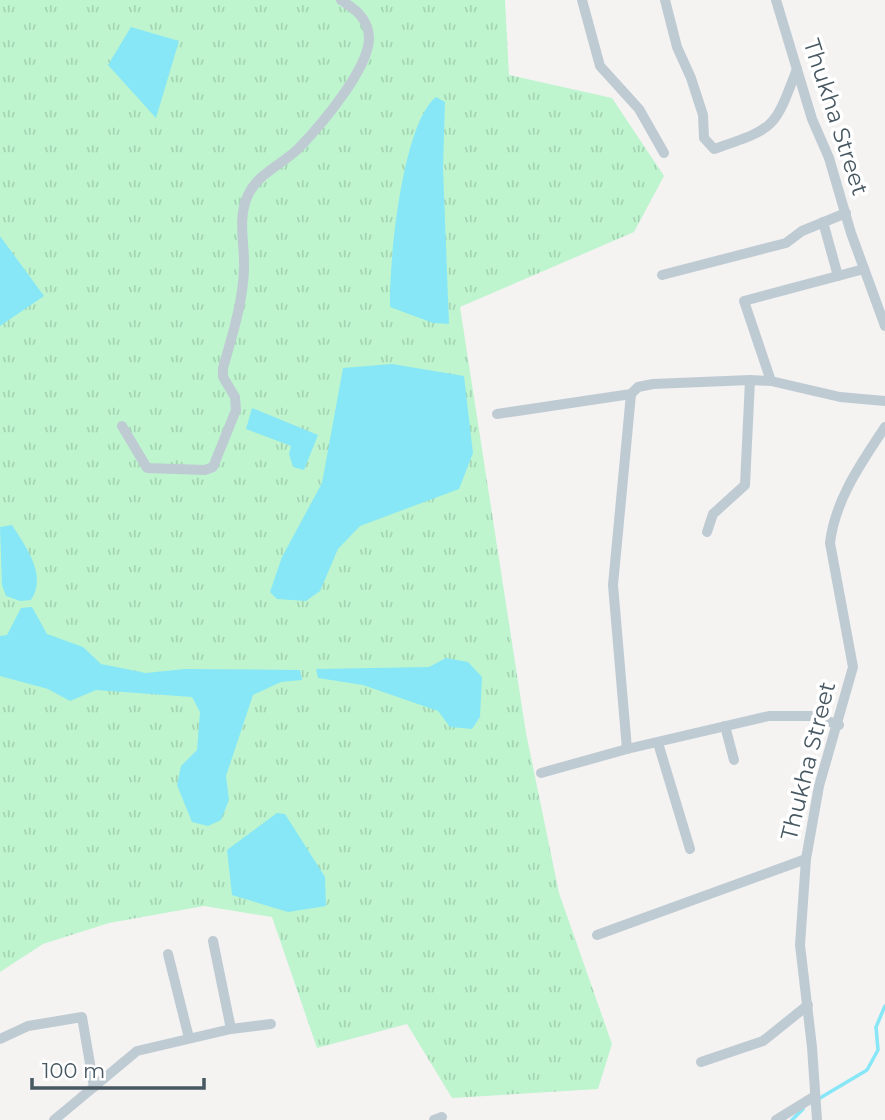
<svg xmlns="http://www.w3.org/2000/svg" width="885" height="1120" font-family="Montserrat,sans-serif">
<style>
.grass{fill:url(#grass-tufts)}
.water{fill:#87e7f6}
.lines{fill:none;stroke-linecap:round;stroke-linejoin:round}
.stream{stroke:#87e7f6;stroke-width:3.5}
.minor{stroke:#bfcbd3;stroke-width:10}
.labels{text-anchor:middle;dominant-baseline:central;stroke-width:7;stroke-linejoin:round;paint-order:stroke}
.street-label{font-size:23px;fill:#475862;stroke:#fff}
</style>
<defs>
<pattern id="grass-tufts" width="24" height="20" patternUnits="userSpaceOnUse" patternTransform="scale(1.75)"><rect width="24" height="20" fill="#bef5cf"/><path d="M3 7l-1-3M5 7V3M7 7l1-3M15 17l-1-3M17 17v-4M19 17l1-3" fill="none" stroke="#a5d4b4"/></pattern>
</defs>
<rect width="100%" height="100%" fill="#f5f2f2"/>
<path class="grass" d="M0 0H505L509 75 612 98 664 176 634 232 460 307 526 733 559 893 612 1044 598 1089 452 1098 407 1024 317 1048 272 917 204 906 109 923 43 944 0 972Z"/>
<g class="water">
<path d="M131 27 179 41 156 118 108 65Z"/>
<path d="M436 97 445 102 443 168 449 324 433 323 390 307C389 263 402 124 436 97Z"/>
<path d="M0 236 44 296 0 326Z"/>
<path d="M392 364 464 376 473 453 459 489 360 526 338 549 320 591 306 601 277 599 270 592 282 557 322 483 343 368Z"/>
<path d="M252 408 318 435 304 470 293 467 289 454 291 446 246 429Z"/>
<path d="M12 525C25 546 48 575 31 600L20 601 6 596 2 585 0 527Z"/>
<path d="M32 607 47 634 83 647 101 664 146 673 185 669 300 670 302 680 281 682 253 695 226 776 229 800 221 820 208 826 192 822 177 785 181 766 197 750 200 712 192 697 96 690 70 701 48 689 0 676V636L7 635 21 608Z"/>
<path d="M446 658 468 662 482 677 480 717 472 729 450 727 438 711 363 685 318 678 316 669 429 667Z"/>
<path d="M277 813 285 814 325 877 326 906 288 912 232 895 227 850Z"/>
</g>
<g class="lines">
<g class="stream">
<path d="M820 1098 867 1070 878 1050 876 1027 885 1006"/>
<path d="M792 1120 803 1109"/>
</g>
<g class="minor">
<path d="M582 0 600 66 639 109 664 153"/>
<path d="M665 0 677 47 691 78 703 115 704 138 714 149C775 128 774 130 797 69"/>
<path d="M776 0 812 119 829 158 851 233 885 326"/>
<path d="M823 222 838 276"/>
<path d="M662 275 786 243 802 231 846 213"/>
<path d="M771 381 744 301 864 269"/>
<path d="M497 414 631 394"/>
<path d="M122 426 147 468 205 470 213 467 236 410 235 397 223 377V368C232 336 243 302 244 269 245 244 237 218 248 195 258 173 283 164 299 148 320 126 370 68 369 37 368 18 355 9 341 0"/>
<path d="M707 532 713 514 745 485 750 380"/>
<path d="M839 725 813 716H769L627 749 613 585 631 394 638 387 653 384 750 380 771 381 840 397 885 401"/>
<path d="M725 726 734 760"/>
<path d="M658 743 690 849"/>
<path d="M541 773 627 749"/>
<path d="M597 935 806 859"/>
<path d="M213 941 231 1029"/>
<path d="M168 954 189 1038"/>
<path d="M0 1039 28 1026 82 1017 94 1087"/>
<path d="M701 1062 763 1041 808 1005"/>
<path d="M54 1120 137 1051 231 1029 271 1024"/>
<path d="M434 1120 442 1117"/>
<path d="M776 1120 815 1096"/>
<path d="M817 1120 812 1047 800 945 806 859 819 786 853 667 830 543C835 500 861 463 885 427"/>
</g>
</g>
<g class="labels">
<g class="street-label">
<text transform="translate(836 117) rotate(72)">Thukha Street</text>
<text transform="translate(808 761) rotate(-76)">Thukha Street</text>
</g>
</g>
<path d="M32 1078v10h172v-10" fill="none" stroke="#475862" stroke-width="3.5"/>
<text x="42" y="1078" font-size="21" fill="#475862" stroke="#ffffff" stroke-width="5" paint-order="stroke">100 m</text>
</svg>
